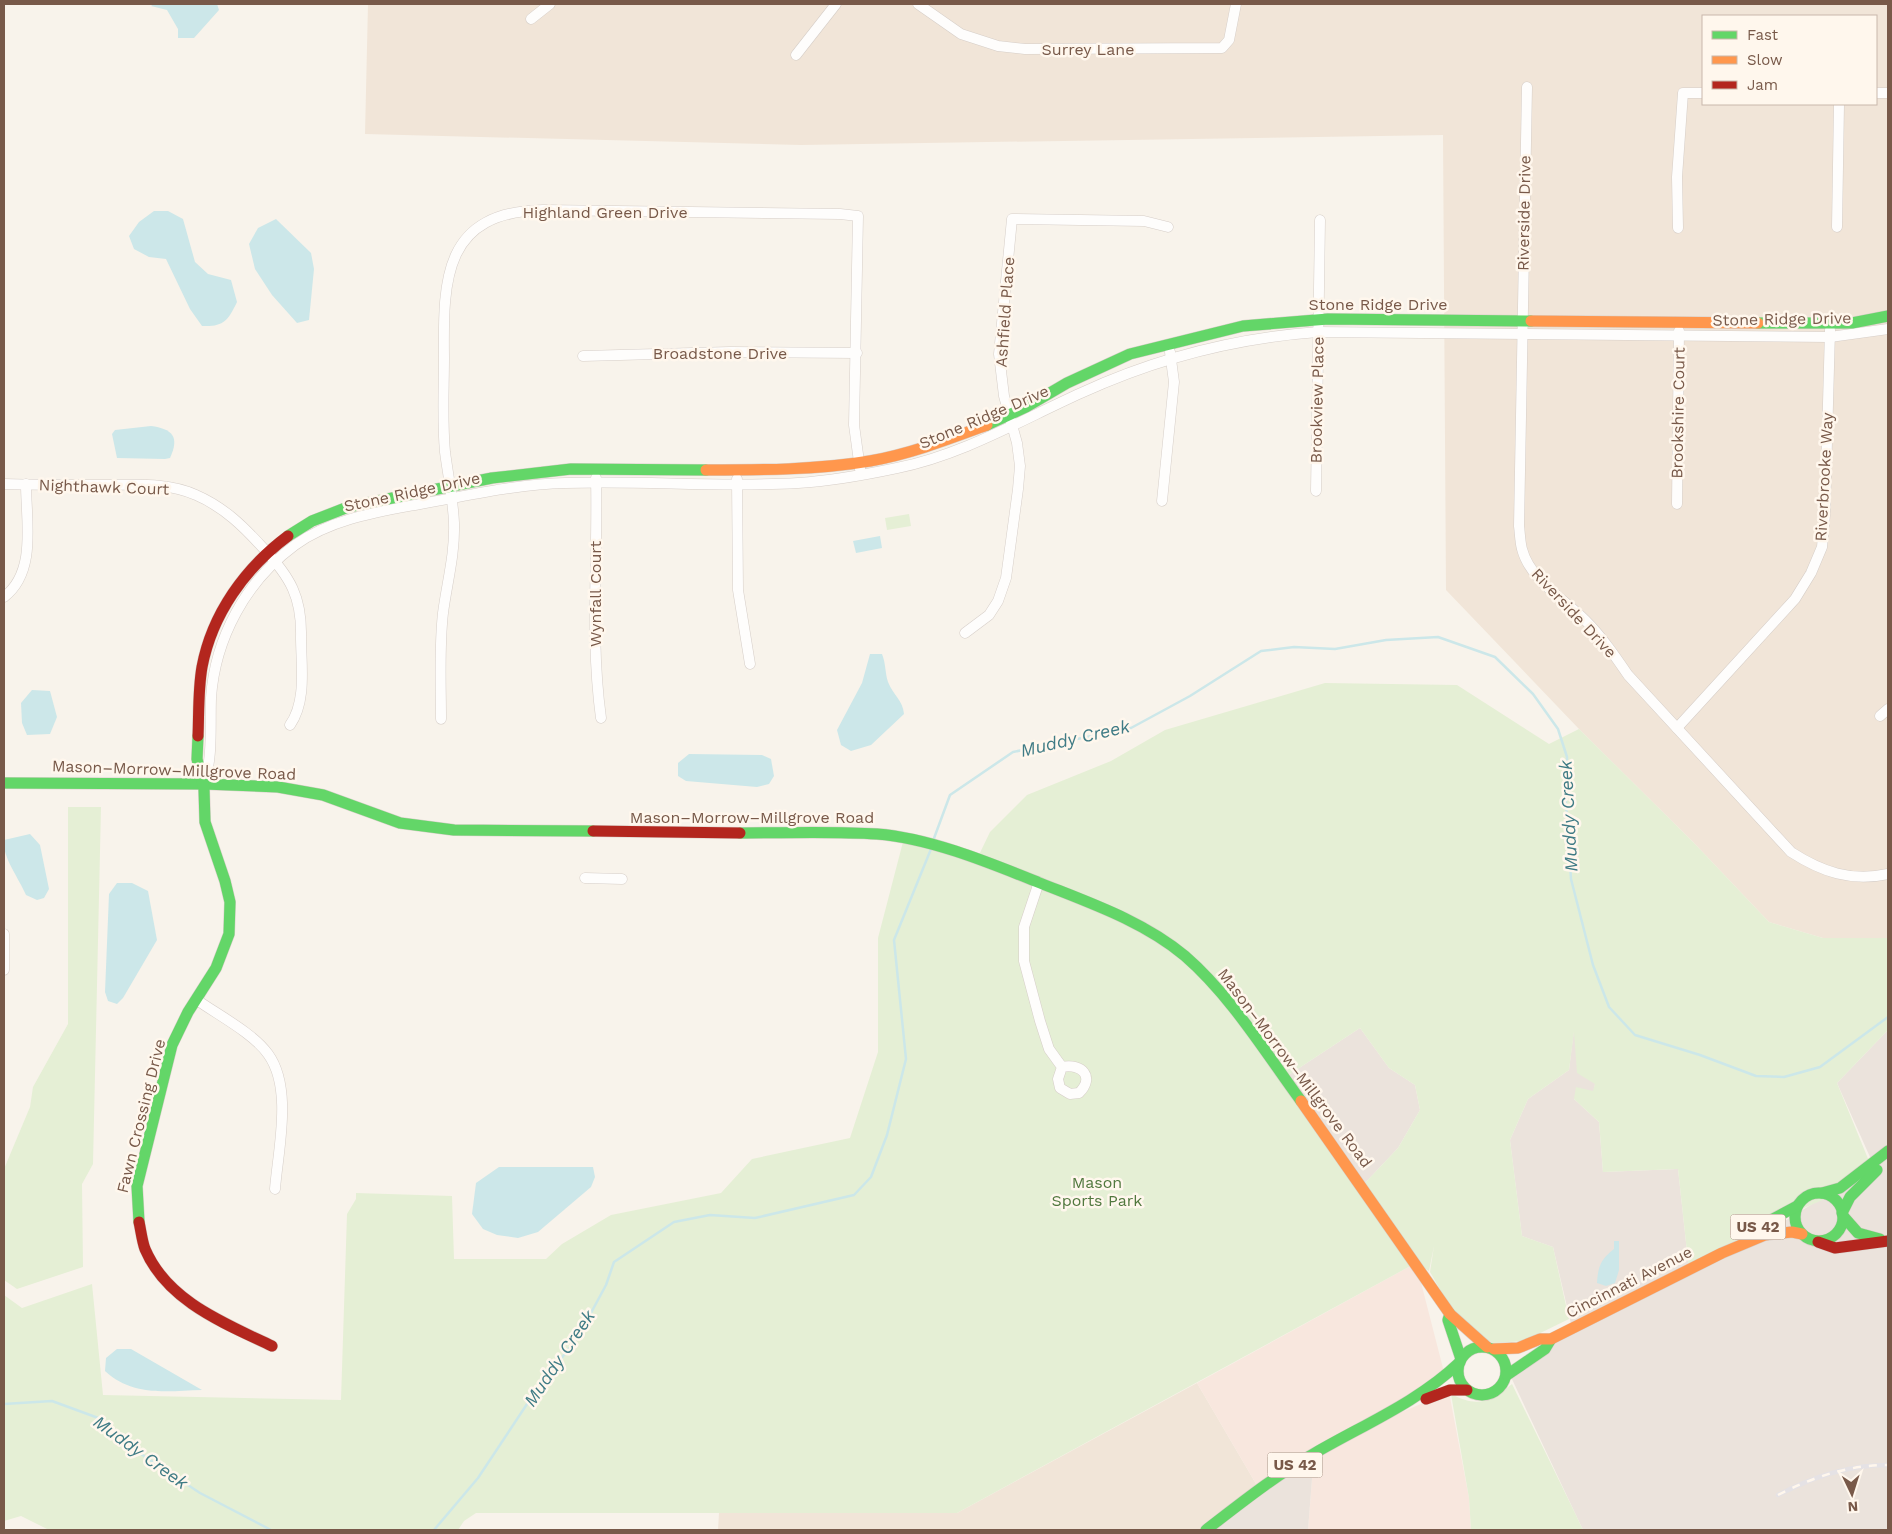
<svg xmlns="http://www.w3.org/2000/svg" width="1892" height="1534" font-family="'Work Sans',sans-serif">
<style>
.residential{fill:#f1e5d8;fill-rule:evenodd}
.commercial{fill:#f8e7de}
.industrial{fill:#ebe3dc}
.green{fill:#e5efd5;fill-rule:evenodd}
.water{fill:#cce7e9}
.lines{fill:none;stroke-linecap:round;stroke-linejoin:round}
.stream{stroke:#cce7e9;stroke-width:2.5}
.street-casing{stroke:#d6cec8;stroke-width:11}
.fast-casing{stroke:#d7cec8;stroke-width:12}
.slow-casing{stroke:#d7cec8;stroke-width:12}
.jam-casing{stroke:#d7cec8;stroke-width:12}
.street{stroke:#fefdfc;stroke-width:10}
.fast{stroke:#63d668;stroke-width:11}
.slow{stroke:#ff974d;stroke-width:11}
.jam{stroke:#b3261e;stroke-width:11}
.rail-casing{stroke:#e5e2e5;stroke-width:4.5}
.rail{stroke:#fff7ed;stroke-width:2.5;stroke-dasharray:8;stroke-linecap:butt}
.labels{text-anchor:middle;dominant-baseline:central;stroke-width:5;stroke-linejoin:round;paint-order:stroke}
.shield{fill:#fff7ed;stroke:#a0887a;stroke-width:1}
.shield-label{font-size:15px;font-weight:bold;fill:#785949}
.street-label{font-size:16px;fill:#785949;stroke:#fff7ed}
.park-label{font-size:16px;fill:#51783e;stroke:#fff7ed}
.water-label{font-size:18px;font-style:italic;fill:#3f7b85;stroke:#fff7ed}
</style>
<rect width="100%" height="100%" fill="#f8f3eb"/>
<g class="residential">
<path d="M368 4H1888V938H1823L1769 922 1694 843 1579 729 1446 590 1443 135 801 145 365 134ZM1703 16H1876V104H1703Z"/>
<path d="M1197 1383 1259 1489 1206 1530H718L719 1513H957Z"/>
</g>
<path class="commercial" d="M1416 1263 1444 1372 1350 1434 1449 1392 1469 1498 1471 1530H1308L1314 1454 1259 1489 1197 1383Z"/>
<g class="industrial">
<path d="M1360 1028 1389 1068 1415 1085 1420 1110 1398 1148 1363 1185 1284 1078Z"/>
<path d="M1574 1029 1595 1084 1594 1091 1574 1099 1599 1122 1603 1172 1678 1169 1689 1270 1783 1222 1874 1166 1837 1083 1888 1030V1530H1583L1511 1377 1572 1328 1553 1247 1522 1236 1510 1140 1528 1099 1569 1070Z"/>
<path d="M1314 1453 1308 1530H1206Z"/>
</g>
<g class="green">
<path d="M909 514 911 526 887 530 885 518Z"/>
<path d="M1325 683 1457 685 1549 744 1579 729 1694 843 1769 922 1823 938H1888V1030L1837 1083 1871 1166 1825 1199 1783 1217 1689 1270 1678 1169 1603 1172 1599 1122 1574 1099 1576 1087 1593 1091 1595 1084 1577 1073 1574 1032 1569 1070 1528 1099 1510 1140 1522 1236 1553 1247 1569 1319 1524 1341 1493 1343 1483 1338 1452 1310 1430 1272 1434 1246 1429 1271 1416 1263 957 1513H476L464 1521 458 1530H49L21 1516 4 1521V1295L22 1308 92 1284 103 1395 341 1400 347 1214 356 1199V1193L452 1196 454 1259H546L562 1244 611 1215 721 1193 752 1159 850 1138 878 1052V938L904 838 977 859 990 832 1027 795 1111 761 1165 730ZM1360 1028 1389 1068 1415 1085 1420 1110 1398 1148 1363 1185 1284 1078Z"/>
<path d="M68 807H101L93 1164 82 1184 83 1267 17 1289 4 1280V1169L30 1107 33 1087 68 1024Z"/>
<path d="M1512 1384 1574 1511 1583 1530H1471L1469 1498 1451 1394C1478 1408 1489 1402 1512 1384Z"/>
</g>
<g class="water">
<path d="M154 4H217L219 10 194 38H178V29L167 10 151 6Z"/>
<path d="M154 211H168L183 219 195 262 208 274 231 280 237 302C228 321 223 327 202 326L190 309 166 259 149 257 134 249 129 236 139 222Z"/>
<path d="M276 219 311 253 314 269 309 320 297 323 272 295 255 269 249 244 258 228Z"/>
<path d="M151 426C172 429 180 436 170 458L165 459 117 458 112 434 115 430Z"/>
<path d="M880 536 882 548 856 553 853 541Z"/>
<path d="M870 654H882C886 664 885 673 888 682 893 695 903 700 904 714L871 745 851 751 841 745 837 730 862 683Z"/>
<path d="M32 690 50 691 57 717 50 734 27 735 22 723 21 703Z"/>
<path d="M689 754 762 755 771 759 774 776 769 784 757 787 686 781 678 776V763Z"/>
<path d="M30 834 40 845 49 889 44 898 37 900 26 895C19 878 2 857 4 840Z"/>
<path d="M117 883H132L148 891 157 940 123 998 117 1004 108 1001 105 992 109 894Z"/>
<path d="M499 1167H593L595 1177 591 1187 538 1232 518 1238 497 1235 483 1229 472 1214 476 1183Z"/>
<path d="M1614 1241H1619V1270L1615 1283 1606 1286 1597 1283C1598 1266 1601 1259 1614 1249Z"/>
<path d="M117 1349H131L202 1390C167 1391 133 1397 105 1371L106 1358Z"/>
</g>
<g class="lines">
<g class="stream">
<path d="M933 841 950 795 1013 752 1131 728 1190 696 1261 651 1294 647 1335 649 1386 640 1438 637 1495 657 1533 694 1558 729 1567 757 1566 803 1571 879 1593 965 1609 1007 1635 1035 1700 1055 1756 1076 1784 1077 1820 1067 1888 1017"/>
<path d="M4 1404 52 1401 101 1419 141 1454 200 1493 271 1530"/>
<path d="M434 1530 478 1478 535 1392 578 1337 606 1285 614 1262 674 1222 710 1215 755 1218 854 1195 871 1177 887 1135 906 1059 894 940 931 849"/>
</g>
<g class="street-casing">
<g id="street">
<path d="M918 4 961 34 998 46 1025 49 1222 48 1229 40 1236 4"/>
<path d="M531 19 550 4"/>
<path d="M796 55 836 4"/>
<path d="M1527 87 1519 526C1520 533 1520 542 1522 549 1530 580 1564 599 1585 620 1602 637 1615 656 1628 675L1791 852C1822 872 1851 882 1888 874"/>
<path d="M1876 93H1888"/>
<path d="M1837 227 1839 104"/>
<path d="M1678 228 1677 177 1683 93H1703"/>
<path d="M583 356 730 352 857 353"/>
<path d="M596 478C598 558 590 638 601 718"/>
<path d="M737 479 738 590 750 664"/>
<path d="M4 484C38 485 72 485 106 485 136 485 168 482 196 495 224 507 244 527 264 549 290 577 302 597 301 637 301 665 307 701 290 725"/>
<path d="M1316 491 1320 220"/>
<path d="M1162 501 1174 382 1170 352"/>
<path d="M1677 504 1679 331"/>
<path d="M4 597C37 572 26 521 26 484"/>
<path d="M965 633 989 615 998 601 1006 578 1018 489 1020 466 1017 443 1004 396 999 354 1012 219 1144 221 1168 227"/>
<path d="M1880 716 1888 709"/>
<path d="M441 719C441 684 439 648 443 613 447 582 455 555 454 523 453 499 448 475 445 452 442 420 444 388 444 357 443 278 444 212 543 210L840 214 858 216 854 425 860 469"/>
<path d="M1677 728 1795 599 1811 573 1822 547 1825 514 1830 330"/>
<path d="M204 784C213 756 210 728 211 698 215 638 246 581 295 545 331 519 377 512 420 504 467 496 517 484 565 483 642 480 720 488 798 483 831 481 864 475 897 468 962 455 1021 420 1081 393 1157 358 1235 338 1318 332L1830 337 1888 329"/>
<path d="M585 878 622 879"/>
<path d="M1039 882 1024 927V961L1040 1021 1049 1049 1062 1067 1058 1079 1060 1088 1070 1094 1079 1093C1095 1077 1082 1063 1062 1067"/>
<path d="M4 934V970"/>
<path d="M197 1000C218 1015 253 1033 268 1054 293 1088 278 1150 275 1189"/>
</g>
</g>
<g class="fast-casing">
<g id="fast">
<path d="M1758 323H1852L1888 316"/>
<path d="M987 425 1026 407 1067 383 1130 354 1243 326 1328 319 1531 321"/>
<path d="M288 536 312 521 348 507 492 478 571 469 706 470"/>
<path d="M4 783 204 784 278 787 323 795 400 823 454 830 593 831"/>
<path d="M740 833C786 833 832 831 877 834 930 838 990 863 1040 883 1090 903 1143 921 1185 956 1231 996 1265 1052 1301 1101"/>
<circle cx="1819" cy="1217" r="24"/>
<path d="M1822 1193 1840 1188 1888 1151"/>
<path d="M1842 1213 1850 1197 1877 1170"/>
<path d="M1843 1216 1858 1233 1880 1239"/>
<path d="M139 1222 137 1186 172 1045 188 1012 216 968 229 934 230 902 225 881 205 822 204 789 197 759 198 736"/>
<path d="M1743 1235 1797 1206"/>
<path d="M1450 1314 1448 1320 1461 1359"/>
<circle cx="1482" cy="1371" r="24"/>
<path d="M1507 1375 1545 1349 1551 1339"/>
<path d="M1206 1530C1241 1503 1276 1475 1315 1453 1365 1424 1418 1402 1460 1362"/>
</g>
</g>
<g class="slow-casing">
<g id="slow">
<path d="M1531 321 1758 323"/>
<path d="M706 470C761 470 816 470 870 461 910 454 949 439 987 425"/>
<path d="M1301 1101 1450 1314 1487 1347"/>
<path d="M1494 1349 1518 1348 1540 1339H1551L1722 1253 1765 1235 1792 1232 1802 1234"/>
</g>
</g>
<g class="jam-casing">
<g id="jam">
<path d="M198 736C199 713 198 690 202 667 212 614 245 568 288 536"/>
<path d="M593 831 740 833"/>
<path d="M139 1222C141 1231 142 1241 145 1249 167 1301 224 1323 272 1346"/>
<path d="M1818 1242 1835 1248 1888 1241"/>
<path d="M1426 1399 1450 1390H1467"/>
</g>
</g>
<use href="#street" class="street"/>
<use href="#fast" class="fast"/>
<use href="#slow" class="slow"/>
<use href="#jam" class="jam"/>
<g class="rail-casing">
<path id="rail" d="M1778 1495C1813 1477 1848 1465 1888 1465"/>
</g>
<use href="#rail" class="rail"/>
</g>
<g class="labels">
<g class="shield">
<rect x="1730.5" y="1214.5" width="55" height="25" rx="4"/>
<rect x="1267.5" y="1452.5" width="55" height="25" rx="4"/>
</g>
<g class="shield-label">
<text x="1758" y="1227">US 42</text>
<text x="1295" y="1465">US 42</text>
</g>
<g class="street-label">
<text x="1088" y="49">Surrey Lane</text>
<text x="605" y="212">Highland Green Drive</text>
<text transform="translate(1524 213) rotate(-89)">Riverside Drive</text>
<text x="1378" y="304">Stone Ridge Drive</text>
<text transform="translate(1005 312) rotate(-86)">Ashfield Place</text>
<text transform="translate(1782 319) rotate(-1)">Stone Ridge Drive</text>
<text x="720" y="353">Broadstone Drive</text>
<text transform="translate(1317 400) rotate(-89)">Brookview Place</text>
<text transform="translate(1678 413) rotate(-89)">Brookshire Court</text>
<text transform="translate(984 417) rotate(-23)">Stone Ridge Drive</text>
<text transform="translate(1824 477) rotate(-87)">Riverbrooke Way</text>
<text transform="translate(104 487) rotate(2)">Nighthawk Court</text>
<text transform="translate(412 492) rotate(-12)">Stone Ridge Drive</text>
<text transform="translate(595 594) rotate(-90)">Wynfall Court</text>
<text transform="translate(1574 613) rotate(47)">Riverside Drive</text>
<text transform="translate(174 770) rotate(2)">Mason–Morrow–Millgrove Road</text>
<text x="752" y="817">Mason–Morrow–Millgrove Road</text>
<text transform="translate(1295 1068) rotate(53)">Mason–Morrow–Millgrove Road</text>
<text transform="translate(141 1116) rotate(-76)">Fawn Crossing Drive</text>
<text transform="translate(1629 1282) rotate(-27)">Cincinnati Avenue</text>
</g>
<g class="park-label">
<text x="1097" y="1182">Mason<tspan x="1097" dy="18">Sports Park</tspan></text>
</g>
<g class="water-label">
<text transform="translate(1075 738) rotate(-13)">Muddy Creek</text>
<text transform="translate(1568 816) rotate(-93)">Muddy Creek</text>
<text transform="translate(559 1358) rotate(-56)">Muddy Creek</text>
<text transform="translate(141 1452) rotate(36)">Muddy Creek</text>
</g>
</g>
<rect width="1892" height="1534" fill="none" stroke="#785949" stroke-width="10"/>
<rect x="1702" y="15" width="175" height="90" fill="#fff7ed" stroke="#c9b8ab"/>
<rect x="1712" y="31" width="25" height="8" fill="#63d668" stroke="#c9b8ab"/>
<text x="1747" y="40" font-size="15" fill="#785949">Fast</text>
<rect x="1712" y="56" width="25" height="8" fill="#ff974d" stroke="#c9b8ab"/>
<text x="1747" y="65" font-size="15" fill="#785949">Slow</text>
<rect x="1712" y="81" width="25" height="8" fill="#b3261e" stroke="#c9b8ab"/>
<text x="1747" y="90" font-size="15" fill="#785949">Jam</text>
<g transform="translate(1852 1494) rotate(176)" stroke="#fff7ed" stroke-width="4" paint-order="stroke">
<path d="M0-4L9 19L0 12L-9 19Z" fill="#785949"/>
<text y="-8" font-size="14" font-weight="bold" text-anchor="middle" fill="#785949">N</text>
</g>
</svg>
